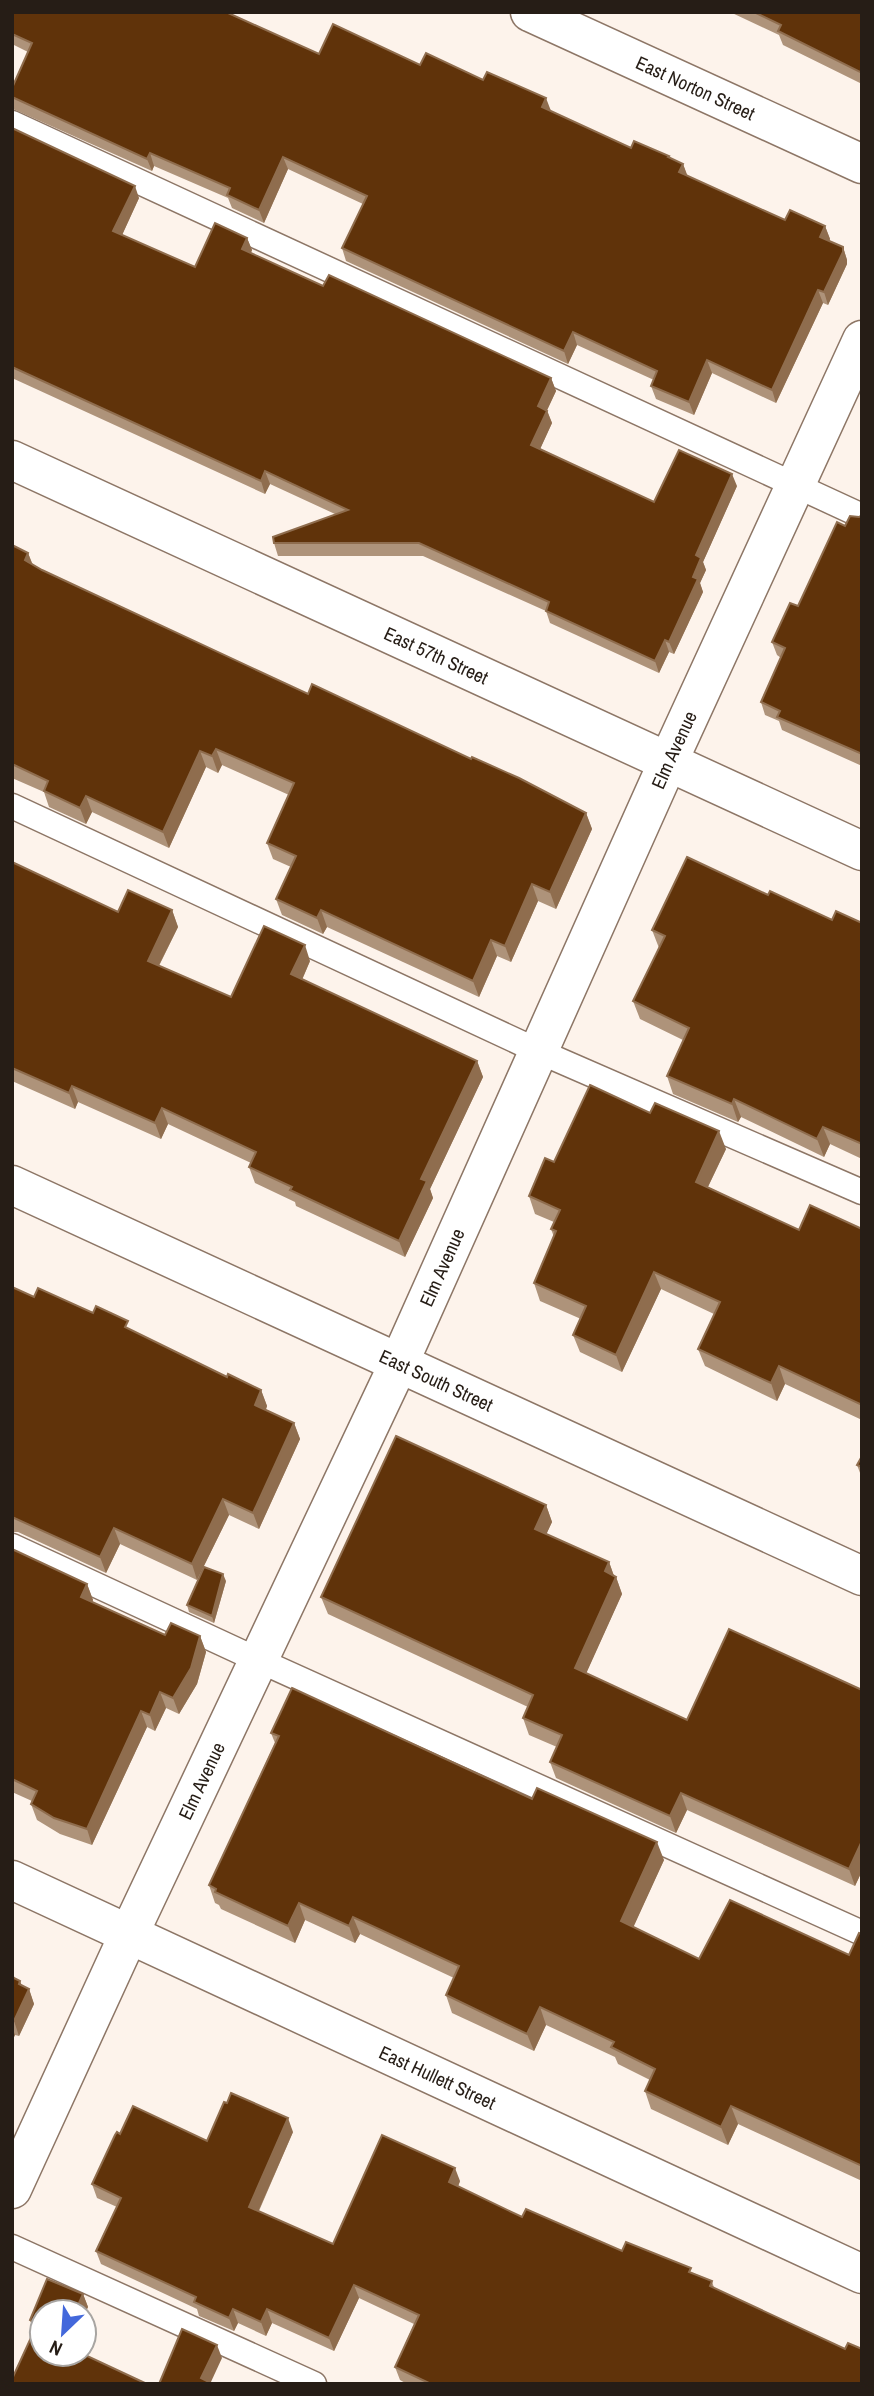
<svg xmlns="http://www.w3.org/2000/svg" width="874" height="2396" font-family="'Archivo Narrow',sans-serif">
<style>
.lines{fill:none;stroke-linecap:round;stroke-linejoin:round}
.lane-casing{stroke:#8d7666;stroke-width:27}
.street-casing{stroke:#8d7666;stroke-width:41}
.secondary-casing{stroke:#8d7666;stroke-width:41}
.lane{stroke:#fff;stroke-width:24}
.street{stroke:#fff;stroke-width:38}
.secondary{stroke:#fff;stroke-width:38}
.wall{fill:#ae937a}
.shaded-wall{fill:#8f6d4e}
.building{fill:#60330a;stroke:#8f6d4e;stroke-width:2}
.labels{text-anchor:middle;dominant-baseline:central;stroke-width:7;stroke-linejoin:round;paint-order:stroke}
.street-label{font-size:19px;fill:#261d16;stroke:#fff}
</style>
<rect width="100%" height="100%" fill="#fdf3eb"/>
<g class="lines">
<g class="lane-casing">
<g id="lane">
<path d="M12 123 862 516"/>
<path d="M12 806 538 1051 862 1192"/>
<path d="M12 1546 258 1660 862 1933"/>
<path d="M12 2247 314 2384"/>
</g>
</g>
<g class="street-casing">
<g id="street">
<path id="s1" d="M530 12 862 164"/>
<path id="s2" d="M12 460 862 851"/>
<path id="s3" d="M12 1880 862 2274"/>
<path id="s4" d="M12 2189 129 1934 399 1363 668 762 862 340"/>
</g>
</g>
<g class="secondary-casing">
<g id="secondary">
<path id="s5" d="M12 1185 862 1576"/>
</g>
</g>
<use href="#lane" class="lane"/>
<use href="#street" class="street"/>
<use href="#secondary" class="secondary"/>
</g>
<g class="wall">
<path d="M12 12 319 54 420 65 551 111 631 148 669 158 683 164 687 176 785 220 825 226 830 239 829 241 843 247 847 260V264L828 305 823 303 776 403 712 373 694 415 656 399 651 386 654 380 577 345 568 364 346 261 342 248 363 204 288 169 264 223 232 208 228 198 154 166 152 171 13 109 12 88 28 52 12 44Z"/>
<path d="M730 12H862V84L783 45 779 35Z"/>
<path d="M12 128 139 198 122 235 195 267 247 238 252 250 251 253 323 286 551 378 556 391 547 410 552 423 540 449 654 502 737 486 703 562 706 570 700 583 703 592 674 654 669 652 659 673 550 623 546 611 423 556H278L274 543 335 514 270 484 265 494 12 378Z"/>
<path d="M862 515V766L782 730 779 721 765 715 761 702 781 658 777 655 772 642 798 606 845 526Z"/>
<path d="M12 545 28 553 33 565 42 570 308 694 471 759 586 813 592 829 556 909 538 901 511 962 497 956 479 997 327 927 323 934 282 915 276 899 291 867 273 859 267 843 289 795 222 765 218 773 206 767 169 848 92 812 86 824 49 807 44 792 12 778Z"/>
<path d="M12 862 118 912 172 910 178 927 159 966 231 997 310 961 302 980 477 1061 483 1077 430 1189 433 1198 405 1257 296 1206 295 1202 255 1183 249 1167 251 1163 168 1124 161 1139 78 1102 75 1109 12 1081Z"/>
<path d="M768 895 832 920 862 923V1159L830 1144 824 1157 741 1117 738 1122 673 1094 667 1076 683 1040 640 1019 633 1001 659 948 652 930Z"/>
<path d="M726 1149 708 1187 799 1230 862 1229V1420L785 1384 777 1401 705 1366 698 1349 714 1314 661 1289 622 1372 580 1352 573 1335 581 1319 540 1301 534 1283 554 1237 551 1229 554 1222 535 1214 529 1196 554 1162Z"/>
<path d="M12 1287 34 1297 131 1330 227 1377 261 1390 267 1406 266 1410 294 1423 300 1439 259 1529 229 1515 197 1580 120 1544 106 1573 18 1532H12Z"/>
<path d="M862 1456V1478L857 1465Z"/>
<path d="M546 1505 552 1522 546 1534 609 1562 614 1576 616 1577 622 1594 586 1673 687 1720 862 1690V1871L855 1886 687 1810 676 1833 556 1778 550 1762 557 1747 529 1735 523 1718 528 1707 328 1614 321 1597Z"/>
<path d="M12 1549 87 1584 93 1600 92 1602 165 1635 200 1636 206 1652 197 1684 179 1714 166 1708 155 1731 147 1727 92 1845 60 1834 37 1820 31 1804 32 1801 12 1792Z"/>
<path d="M226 1581 214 1623 189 1612 187 1605Z"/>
<path d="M271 1733 664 1860 633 1927 699 1959 849 1955 862 1934V2181L738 2124 728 2145 651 2109 645 2091 650 2080 618 2064 615 2057 546 2025 534 2051 452 2013 446 1995 454 1978 360 1934 355 1943 305 1920 295 1943 221 1909 219 1905 215 1903 209 1885 275 1743Z"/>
<path d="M12 1970 15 1979 22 1986 29 1989 34 2004 19 2036 15 2035 12 2041Z"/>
<path d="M293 2132 259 2211 333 2244 460 2181 458 2187 522 2217 622 2251 693 2273 712 2281 714 2288 845 2349 862 2384H407L400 2380 395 2367 414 2324 359 2298 334 2351 272 2323 266 2336 238 2323 234 2331 199 2316 197 2309 101 2264 96 2251 117 2207 97 2198 92 2184 120 2134 207 2141Z"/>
<path d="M47 2279 83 2294 88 2307 84 2315V2312H42V2354H83L147 2384H12V2379L34 2332 30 2320Z"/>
</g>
<g class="shaded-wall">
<path d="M546 98 551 111 542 107Z"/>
<path d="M150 153 154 166 152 171 147 159Z"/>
<path d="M283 157 288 169 264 223 259 210Z"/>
<path d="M683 164 688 177 679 172Z"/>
<path d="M135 186 139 198 118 244 113 231Z"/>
<path d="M825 226 830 239 825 250 820 237Z"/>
<path d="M247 238 252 250 247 261 242 249Z"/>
<path d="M843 247 847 260V264L828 305 824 292Z"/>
<path d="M818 290 823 303 776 403 772 390Z"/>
<path d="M573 332 577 345 568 364 564 351Z"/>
<path d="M707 360 712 373 694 415 689 402Z"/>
<path d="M551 378 556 391 543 419 538 406Z"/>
<path d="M547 411 552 423 536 458 531 445Z"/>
<path d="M265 471 270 484 265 494 261 481Z"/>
<path d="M732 474 737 486 703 562 706 570 700 583 703 592 674 654 669 642 693 577 696 555Z"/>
<path d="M28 553 34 569 25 560Z"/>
<path d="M665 640 669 652 659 673 655 661Z"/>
<path d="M216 749 222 765 218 773 212 756Z"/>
<path d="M200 751 206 767 169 848 163 832Z"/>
<path d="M86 796 92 812 86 824 80 808Z"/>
<path d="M586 813 592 829 556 909 550 892Z"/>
<path d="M532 884 538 901 511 962 505 946Z"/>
<path d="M172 910 178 927 153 977 148 961Z"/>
<path d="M321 910 327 927 323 934 317 918Z"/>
<path d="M491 940 497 956 479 997 473 981Z"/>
<path d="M305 945 310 961 297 991 291 974Z"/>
<path d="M477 1061 483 1077 430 1189 433 1198 405 1257 399 1241 421 1179Z"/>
<path d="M72 1086 78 1102 75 1109 69 1093Z"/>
<path d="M734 1099 741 1117 738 1122 732 1104Z"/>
<path d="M162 1108 168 1124 161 1139 155 1123Z"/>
<path d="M823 1127 830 1144 824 1157 817 1139Z"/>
<path d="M719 1131 726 1149 702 1199 696 1182Z"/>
<path d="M654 1272 661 1289 622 1372 616 1355Z"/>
<path d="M779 1366 785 1384 777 1401 771 1383Z"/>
<path d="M261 1390 267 1406 261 1421 255 1405Z"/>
<path d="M294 1423 300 1439 259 1529 253 1513Z"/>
<path d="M223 1499 229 1515 197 1580 192 1564Z"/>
<path d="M546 1505 552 1522 541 1546 535 1529Z"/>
<path d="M114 1528 120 1544 106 1573 100 1557Z"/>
<path d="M609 1562 615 1579 605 1571Z"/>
<path d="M223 1574 226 1581 214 1623 212 1616Z"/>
<path d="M616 1577 622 1594 581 1685 575 1668Z"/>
<path d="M87 1584 93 1600 87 1613 81 1597Z"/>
<path d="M200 1636 206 1652 197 1684 179 1714 173 1698Z"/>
<path d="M160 1692 166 1708 155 1731 150 1715Z"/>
<path d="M141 1711 147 1727 92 1845 87 1829Z"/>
<path d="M681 1793 687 1810 676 1833 670 1816Z"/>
<path d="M862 1841V1871L855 1886 849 1869Z"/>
<path d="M657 1842 664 1860 628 1939 621 1921Z"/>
<path d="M299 1903 305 1920 295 1943 288 1926Z"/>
<path d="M353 1917 360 1934 355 1943 349 1926Z"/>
<path d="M20 1981 26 1996 29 1989 34 2004 19 2036 14 2021 19 1984Z"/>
<path d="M540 2007 546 2025 534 2051 527 2034Z"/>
<path d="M12 2027 15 2035 12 2041Z"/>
<path d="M731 2106 738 2124 728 2145 721 2127Z"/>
<path d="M288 2118 293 2132 254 2221 249 2207Z"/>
<path d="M455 2168 460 2181 454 2196 449 2182Z"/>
<path d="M354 2285 359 2298 334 2351 329 2338Z"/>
<path d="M83 2294 88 2307 84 2315V2312H75Z"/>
<path d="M233 2309 238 2323 234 2331 229 2318Z"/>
<path d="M267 2309 272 2323 266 2336 261 2322Z"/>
<path d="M217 2345 222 2358 210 2384 201 2378Z"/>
</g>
<g class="building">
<path d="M12 12H226L319 54 333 24 420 65 426 53 483 80 487 72 546 98 542 107 631 148 634 141 669 156 668 157 683 164 679 172 785 220 790 210 825 226 820 237 843 247V252L824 292 818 290 772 390 707 360 689 402 651 386 657 371 573 332 564 351 342 248 367 196 283 157 259 210 227 195 230 188 150 153 147 159 12 97V88L32 43 12 34Z"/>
<path d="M754 12H862V73L778 31 781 25Z"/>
<path d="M12 128 135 186 113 231 195 267 215 223 247 238 242 249 323 286 329 275 551 378 538 406 547 411 531 445 654 502 679 450 732 474 696 555 701 558 693 577 698 579 669 642 665 640 655 661 546 611 549 602 419 543H274L273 537 348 510 265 471 261 481 12 367Z"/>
<path d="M862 515V754L777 717 780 711 761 702 785 648 772 642 790 603 798 606 837 522 845 526 850 516 859 517Z"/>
<path d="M12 545 28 553 25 560 42 570 308 694 312 684 471 759 472 757 519 778 586 813 550 892 532 884 505 946 491 940 473 981 321 910 317 918 276 899 296 856 267 843 294 783 216 749 212 756 200 751 163 832 86 796 80 808 44 791 48 781 12 764Z"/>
<path d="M687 857 768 895 770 891 832 920 836 911 862 923V1144L823 1127 817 1139 734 1099 732 1104 667 1076 689 1028 633 1001 665 936 652 930Z"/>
<path d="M12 862 118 912 128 890 172 910 148 961 231 997 264 926 305 945 291 974 477 1061 421 1179 427 1181 399 1241 290 1190 292 1187 249 1167 256 1152 162 1108 155 1123 72 1086 69 1093 12 1068Z"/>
<path d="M590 1085 650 1113 655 1103 719 1131 696 1182 799 1230 810 1205 862 1229V1405L779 1366 771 1383 698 1349 720 1302 654 1272 616 1355 573 1335 586 1306 534 1283 556 1231 551 1229 560 1210 529 1196 545 1158 554 1162Z"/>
<path d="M12 1287 34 1297 38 1288 93 1313 96 1306 128 1321 125 1327 227 1377 228 1374 261 1390 255 1405 294 1423 253 1513 223 1499 192 1564 114 1528 100 1557 12 1517Z"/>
<path d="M396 1436 546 1505 535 1529 609 1562 605 1571 616 1577 575 1668 687 1720 729 1629 862 1690V1841L849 1869 681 1793 670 1816 550 1762 562 1735 523 1718 533 1695 321 1597Z"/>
<path d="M862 1456V1467L857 1465Z"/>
<path d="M12 1549 87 1584 81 1597 165 1635 171 1623 200 1636 191 1668 173 1698 160 1692 150 1715 141 1711 87 1829 54 1818 31 1804 37 1791 12 1779Z"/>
<path d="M204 1567 223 1574 212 1616 187 1605Z"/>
<path d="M292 1688 532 1799 537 1788 657 1842 621 1921 699 1959 730 1900 849 1955 859 1933 862 1934V2166L731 2106 721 2127 645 2091 655 2069 611 2047 614 2042 540 2007 527 2034 446 1995 459 1966 353 1917 349 1926 299 1903 288 1926 215 1892 216 1889 209 1885 279 1736 271 1733Z"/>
<path d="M12 1977 20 1981 19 1984 29 1989 14 2021H12Z"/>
<path d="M231 2093 288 2118 249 2207 333 2244 382 2135 455 2168 449 2182 522 2217 526 2209 622 2251 626 2242 691 2268 689 2272 712 2281 710 2286 845 2349 848 2343 862 2349V2384H431L395 2367 419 2315 354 2285 329 2338 267 2309 261 2322 233 2309 229 2318 194 2302 196 2297 96 2251 121 2198 92 2184 115 2135 117 2132 120 2134 133 2106 207 2141 224 2102 227 2103Z"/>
<path d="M47 2279 83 2294 75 2312H42V2326L30 2320Z"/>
<path d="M182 2329 217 2345 201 2378 213 2384H159Z"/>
<path d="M34 2331 42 2335V2354H83L147 2384H12V2379Z"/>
</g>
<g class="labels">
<g class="street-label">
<text stroke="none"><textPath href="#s1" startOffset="182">East Norton Street</textPath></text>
<text stroke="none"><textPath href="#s2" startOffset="467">East 57th Street</textPath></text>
<text stroke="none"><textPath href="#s4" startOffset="1584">Elm Avenue</textPath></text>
<text stroke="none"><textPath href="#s4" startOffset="1017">Elm Avenue</textPath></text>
<text stroke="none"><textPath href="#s5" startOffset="467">East South Street</textPath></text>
<text stroke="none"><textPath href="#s4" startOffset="450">Elm Avenue</textPath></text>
<text stroke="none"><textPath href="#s3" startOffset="469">East Hullett Street</textPath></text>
</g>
</g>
<rect width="874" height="2396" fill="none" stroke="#261d16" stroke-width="28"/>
<g transform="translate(63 2333) rotate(205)"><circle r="33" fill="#ffffff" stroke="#a8a5a2" stroke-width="2"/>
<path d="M0-5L12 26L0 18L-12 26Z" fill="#4368db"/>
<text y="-10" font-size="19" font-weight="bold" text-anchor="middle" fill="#261d16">N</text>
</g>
</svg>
